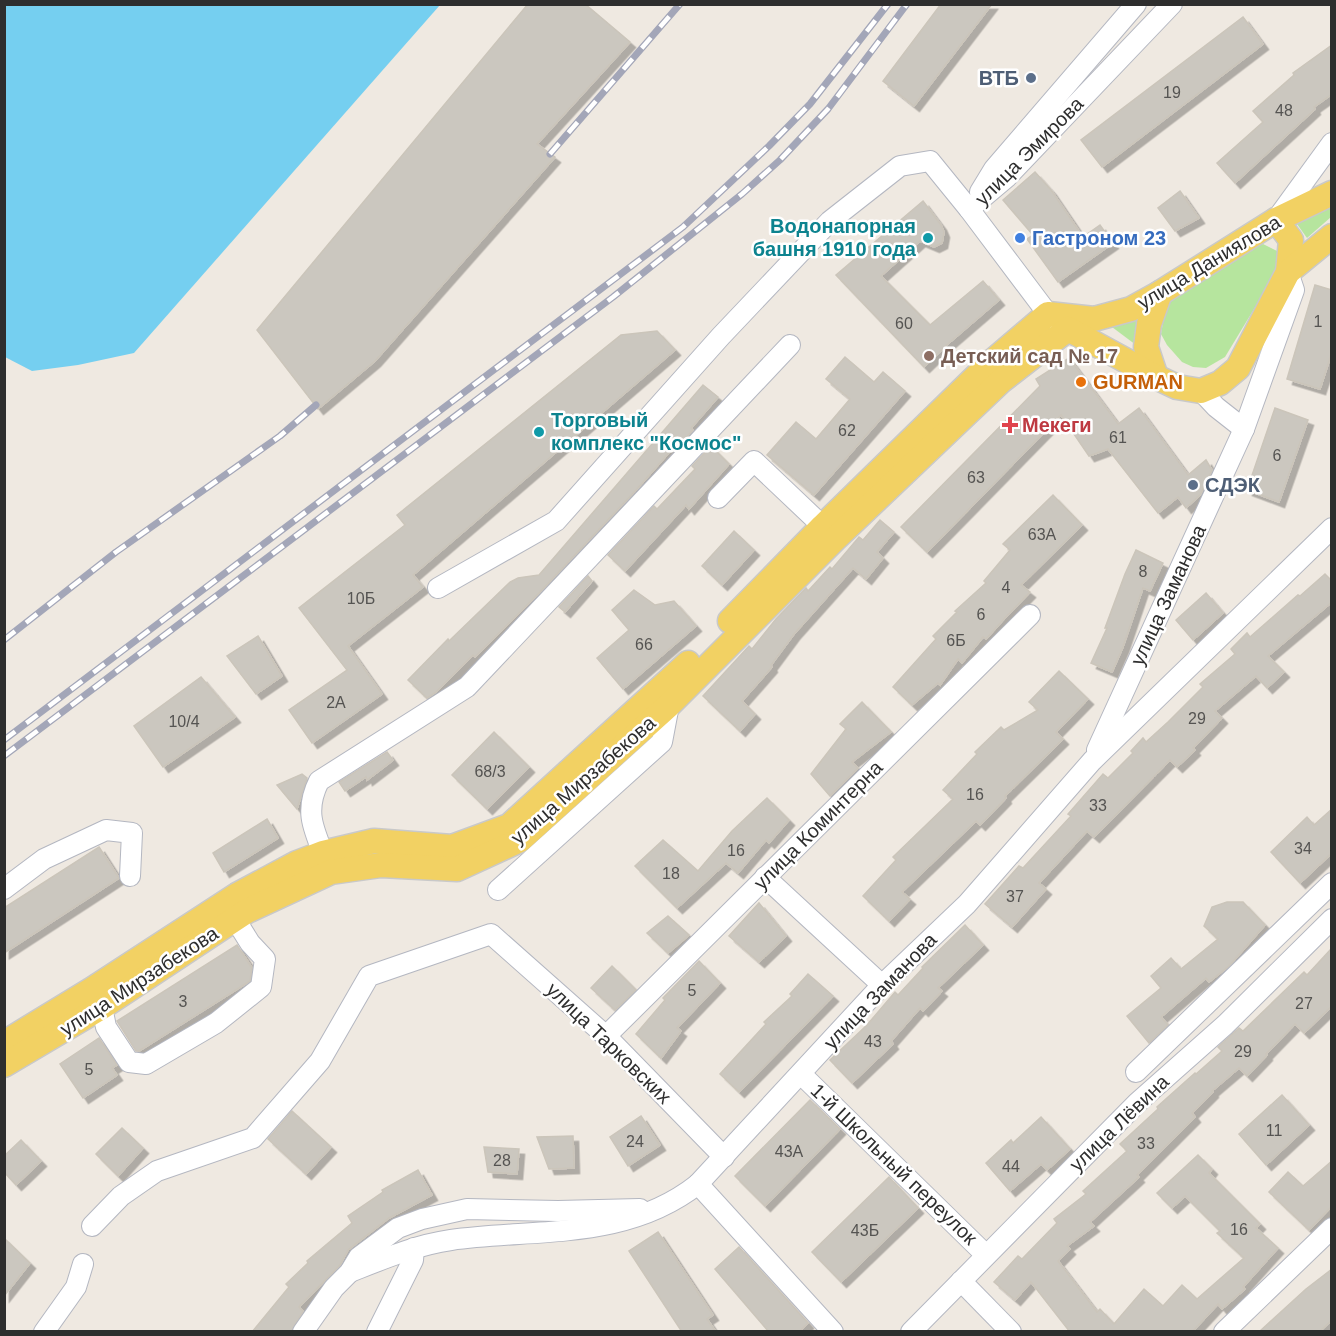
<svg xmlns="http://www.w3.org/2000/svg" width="1336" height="1336" font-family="Arial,sans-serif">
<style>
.green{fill:#b6e59e}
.water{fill:#75cff0}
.building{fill:#cbc7bf;stroke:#cbc5ba;stroke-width:1.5;filter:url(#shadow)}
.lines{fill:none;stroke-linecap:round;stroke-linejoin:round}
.minor-casing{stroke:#b4b7c1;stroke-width:22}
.major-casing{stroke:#c9c9c9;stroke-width:27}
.minor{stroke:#fff;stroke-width:20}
.major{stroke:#f2d163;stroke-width:24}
.rail-casing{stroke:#a3a6b8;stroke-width:7}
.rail{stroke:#fff;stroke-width:4.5;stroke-dasharray:14;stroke-linecap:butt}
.service-dot{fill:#5c6f8a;stroke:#fff;stroke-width:2}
.culture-dot{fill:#0f9aa8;stroke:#fff;stroke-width:2}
.shop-dot{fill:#3f7fe0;stroke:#fff;stroke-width:2}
.education-dot{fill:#8d6e63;stroke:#fff;stroke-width:2}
.food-dot{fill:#e8710a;stroke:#fff;stroke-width:2}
.health-dot{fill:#e0444e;stroke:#fff;stroke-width:2}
.labels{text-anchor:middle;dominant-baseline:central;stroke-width:5;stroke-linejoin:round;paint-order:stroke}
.number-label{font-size:16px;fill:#555452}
.service-label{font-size:20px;font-weight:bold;fill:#4e5e75;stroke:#fff;text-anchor:end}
.street-label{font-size:20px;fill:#2e2e2e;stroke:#fff}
.culture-label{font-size:20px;font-weight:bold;fill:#0d838f;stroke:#fff;text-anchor:end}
.shop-label{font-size:20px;font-weight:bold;fill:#366cbe;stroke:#fff;text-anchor:start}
.education-label{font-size:20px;font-weight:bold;fill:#785e54;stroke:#fff;text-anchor:start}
.food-label{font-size:20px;font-weight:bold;fill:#c56008;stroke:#fff;text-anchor:start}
.health-label{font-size:20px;font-weight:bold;fill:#be3a42;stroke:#fff;text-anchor:start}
</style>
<defs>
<filter id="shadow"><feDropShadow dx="5.5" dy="5.5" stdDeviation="0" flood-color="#0004"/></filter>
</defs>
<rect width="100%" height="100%" fill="#efe9e1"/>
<g class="green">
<path d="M1331 205V217L1307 238 1297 224Z"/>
<path d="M1263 244 1279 252 1280 266 1225 357 1206 368 1193 367 1182 362 1167 345 1161 334 1165 311 1172 299 1257 246Z"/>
<path d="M1145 314 1136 345 1108 324Z"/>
</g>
<path class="water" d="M4 5 5 4 440 5 134 353 78 365 32 371 5 357Z"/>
<g class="building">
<path d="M528 4H585L630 42 537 144 555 157 375 361 318 409 257 330Z"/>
<path d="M941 4H992L914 106 883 81Z"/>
<path d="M1243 17 1263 44 1102 167 1081 140Z"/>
<path d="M1332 45V94L1314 107 1315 109 1235 183 1217 163 1263 122 1253 111 1294 75 1293 73Z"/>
<path d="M1035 172 1051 190 1083 237 1100 225 1113 243 1058 282 1027 239 1033 235 1003 200Z"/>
<path d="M1180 191 1199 218 1175 231 1158 208Z"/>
<path d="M923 201 941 225 944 232 942 243 934 247 920 241 881 276 930 325 983 281 999 300 949 343 924 367 836 275Z"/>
<path d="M1315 285 1332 290V352L1320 389 1287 379Z"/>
<path d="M657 331 675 350 413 575 423 587 348 646 382 694 312 743 289 710 347 670 299 608 405 525 397 515 621 335Z"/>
<path d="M845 357 874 382 883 372 905 391 814 495 767 455 796 422 816 439 850 399 826 379Z"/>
<path d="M1069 358 1118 424 1139 408 1188 475 1206 460 1212 470 1200 495 1186 508 1178 497 1158 513 1108 449 1089 456 1061 415 927 552 901 527 1040 386 1036 379Z"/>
<path d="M703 385 718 397 691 428 693 430 674 450 673 448 636 490 538 594 475 657 473 655 436 692 427 698 408 680 448 639 449 641 510 582 518 578 539 575Z"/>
<path d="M1275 408 1308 420 1279 502 1247 490Z"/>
<path d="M711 446 729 464 689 509 686 505 625 571 608 555 654 506 657 509 695 469 692 466Z"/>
<path d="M1053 495 1082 525 1021 585 1030 592 1004 619 986 639 983 637 962 663 958 659 940 685 938 683 912 705 893 687 936 639 933 636 957 612 955 611 986 583 984 581 1010 550 1003 544Z"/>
<path d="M880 520 894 532 877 552 883 558 866 579 853 568 794 634 771 665 772 667 742 701 755 714 740 731 703 696 749 646 752 649 776 619 806 588 808 591 830 567 832 569 859 537 863 540Z"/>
<path d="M734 531 754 550 722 585 702 566Z"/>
<path d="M1136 550 1163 563 1150 591 1143 588 1123 647 1112 672 1091 663 1107 628H1105L1125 574Z"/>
<path d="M1325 574 1332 581V602L1268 656 1284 672 1267 688 1256 676 1215 711 1222 718 1193 748 1195 750 1177 767 1170 760 1094 837 1087 831 1039 883 1046 889 1012 927 985 904 1019 866 1023 868 1071 816 1068 814 1103 774 1108 778 1133 753 1131 751 1143 738 1146 742 1168 722 1203 687 1200 684 1235 654 1231 649 1247 633 1250 637 1298 595 1300 596Z"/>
<path d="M588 576 592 581 565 612 559 607Z"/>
<path d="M634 590 655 605 674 601 696 626 623 689 597 658 629 630 612 610Z"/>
<path d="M1206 593 1223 613 1193 640 1176 620Z"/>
<path d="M258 636 282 676 256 694 227 656Z"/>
<path d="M1059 671 1088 699 1056 732 1063 739 1005 796 1006 798 980 825 976 821 902 892 910 899 889 921 863 896 896 860 893 857 953 799 943 790 977 754 975 752 1001 727 1004 730 1038 710 1029 702Z"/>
<path d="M201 677 235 717 163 767 134 726Z"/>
<path d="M862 702 891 732 852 762 858 768 830 796 811 774 846 729 840 724Z"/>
<path d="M494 732 529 767 487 809 452 775Z"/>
<path d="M387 752 393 760 367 780 366 777 345 791 339 782Z"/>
<path d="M302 774 307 778 297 809 277 785Z"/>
<path d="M767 798 789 820 769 843 766 840 738 873 726 863 677 908 635 866 663 840 698 871 732 831Z"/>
<path d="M1332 809V853L1300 883 1271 852 1307 817 1314 825Z"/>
<path d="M267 819 278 838 224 872 213 853Z"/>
<path d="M99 847 119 878 4 953V908Z"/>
<path d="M1227 902H1243L1265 925 1229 966 1209 982 1206 978 1161 1017 1168 1025 1149 1043 1127 1016 1161 988 1151 976 1171 958 1181 969 1218 939 1204 926 1212 907Z"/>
<path d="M759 903 786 936 759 962 729 936Z"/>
<path d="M668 916 689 935 668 953 647 933Z"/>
<path d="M965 925 983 945 938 988 942 991 923 1011 920 1008 891 1041 893 1044 852 1083 830 1060 867 1025 895 992 898 995 923 968 922 967Z"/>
<path d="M237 945 252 968 250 981 139 1051H136L117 1021Z"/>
<path d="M1332 948V1006L1304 1033 1295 1024 1266 1054 1267 1055 1247 1076 1239 1068 1212 1091 1213 1092 1192 1113 1195 1117 1137 1175 1139 1177 1090 1222 1094 1226 1067 1246 1070 1249 1058 1261 1097 1312 1100 1309 1114 1324 1144 1289 1163 1306 1182 1285 1197 1299 1244 1258 1217 1233 1220 1231 1185 1196 1172 1208 1157 1193 1198 1155 1212 1169 1209 1173 1260 1224 1256 1228 1278 1248 1243 1287 1245 1289 1222 1309 1218 1304 1192 1332H1070L1031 1282 1015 1300 994 1282 1018 1256 1022 1259 1057 1223 1054 1219 1086 1194 1083 1191 1127 1151 1120 1144 1158 1109 1157 1107 1195 1073 1196 1074 1222 1051 1218 1047 1239 1028 1243 1031 1304 972 1307 975Z"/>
<path d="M699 961 720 983 677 1028 681 1031 661 1058 636 1034 665 1000 663 998Z"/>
<path d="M612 966 636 990 615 1010 591 988Z"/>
<path d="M808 974 833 996 739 1092 720 1074 766 1024 764 1022 792 996 790 994Z"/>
<path d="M99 1038 117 1065 112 1068 117 1075 83 1098 60 1064Z"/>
<path d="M1282 1095 1309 1125 1266 1165 1239 1134Z"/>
<path d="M810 1100 840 1129 765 1206 735 1176Z"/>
<path d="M292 1111 331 1147 306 1174 268 1139Z"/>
<path d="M641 1116 660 1145 628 1166 610 1137Z"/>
<path d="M1041 1117 1070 1149 1047 1170 1041 1164 1010 1191 986 1163 1011 1140 1013 1143Z"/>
<path d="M122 1128 143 1148 118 1176 96 1154Z"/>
<path d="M573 1136 574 1168 549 1169 537 1137Z"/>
<path d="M21 1140 41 1161 16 1185 4 1172V1156Z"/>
<path d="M484 1147 519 1149 517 1174 488 1172Z"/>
<path d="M1332 1161V1206L1309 1230 1269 1192 1288 1172 1303 1186Z"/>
<path d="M418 1170 432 1195 389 1218 348 1250 340 1265 299 1307 303 1311 291 1332H252L289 1287 286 1284 308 1263 307 1261 352 1223 348 1216 383 1192 382 1190Z"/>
<path d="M889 1177 918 1208 841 1282 812 1252Z"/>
<path d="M658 1232 713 1315 707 1319 716 1332H682L629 1251Z"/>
<path d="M4 1238 30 1263 4 1296Z"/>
<path d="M739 1247 808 1323 799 1332H769L715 1269Z"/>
<path d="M1332 1269V1320L1319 1332H1259L1306 1289Z"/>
</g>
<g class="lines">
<g class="minor-casing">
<g id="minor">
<path d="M980 192 994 169 1136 4"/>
<path d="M969 209 1007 177 1172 4"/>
<path d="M1276 220 1332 143"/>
<path d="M1201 391 1216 407 1244 429"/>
<path d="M718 498 754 461 833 536"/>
<path d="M438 588 556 521 721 336 830 221 900 166 930 161 969 209 1048 314 1059 322"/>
<path d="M1097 750 1244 429 1294 290 1288 272"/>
<path d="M323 853C312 826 305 809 319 781L467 687 790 345"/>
<path d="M765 877 882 985"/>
<path d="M4 889 44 859 106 830 132 833 130 876"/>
<path d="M498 890 662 742 669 705 665 700"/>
<path d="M102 1007 106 1027 129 1062 146 1064 216 1023 261 987 265 959 250 943 235 919"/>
<path d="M606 1036 1030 615"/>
<path d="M1136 1072 1332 883"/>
<path d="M801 1074 986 1255"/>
<path d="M698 1184 833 1332"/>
<path d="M92 1226 121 1196 157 1171 253 1138 320 1061 369 976 491 934 606 1036 724 1157"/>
<path d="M350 1272C383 1259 416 1245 451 1240 537 1228 626 1241 698 1184L882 985 967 904 1092 761 1332 528"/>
<path d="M961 1281 1011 1332"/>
<path d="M44 1332 76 1287 83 1264"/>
<path d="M303 1332 334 1288 350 1272 359 1257 398 1228 422 1219 467 1209 558 1211 640 1209"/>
<path d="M377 1332 413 1260 414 1248"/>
<path d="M911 1332 1137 1103 1225 1025 1332 919"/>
<path d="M1224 1332 1332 1228"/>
</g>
</g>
<g class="major-casing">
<g id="major">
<path d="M1276 220 1291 240 1288 272"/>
<path d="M1156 377 1146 347 1149 324 1160 293"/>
<path d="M730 621 823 526 987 366 1048 314 1094 319 1131 309 1160 293 1276 220 1332 193"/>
<path d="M4 1043 91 990 237 895 297 863 323 853 374 841 452 847 509 826 688 663"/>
<path d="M4 1065 102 1007 247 911 331 872 381 865 457 869 520 840 669 705 835 539 1001 381 1068 329 1156 377 1177 387 1201 391 1220 383 1238 368 1288 272 1332 236"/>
</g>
</g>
<use href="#minor" class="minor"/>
<use href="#major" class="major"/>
<g class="rail-casing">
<g id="rail">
<path d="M550 154 680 4"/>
<path d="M4 640 116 552 280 436 316 405"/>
<path d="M4 740 683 227 769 146 810 104 888 4"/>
<path d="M4 756 613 297 742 194 780 160 828 109 907 4"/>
</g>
</g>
<use href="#rail" class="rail"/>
</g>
<g class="service-dot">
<circle cx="1031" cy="78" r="6"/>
<circle cx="1193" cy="485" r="6"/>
</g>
<g class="culture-dot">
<circle cx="928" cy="238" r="6"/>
<circle cx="539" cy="432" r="6"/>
</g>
<circle class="shop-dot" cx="1020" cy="238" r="6"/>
<circle class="education-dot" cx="929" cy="356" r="6"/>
<circle class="food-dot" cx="1081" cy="382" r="6"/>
<path class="health-dot" d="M1007 416h6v6h6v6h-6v6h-6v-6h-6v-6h6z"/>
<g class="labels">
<g class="number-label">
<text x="1172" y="92">19</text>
<text x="1284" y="110">48</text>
<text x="1318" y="321">1</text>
<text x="904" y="323">60</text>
<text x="847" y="430">62</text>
<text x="1118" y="437">61</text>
<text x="1277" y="455">6</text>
<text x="976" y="477">63</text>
<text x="1042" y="534">63А</text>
<text x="1143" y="571">8</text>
<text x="1006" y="587">4</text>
<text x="361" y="598">10Б</text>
<text x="981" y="614">6</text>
<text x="956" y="640">6Б</text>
<text x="644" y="644">66</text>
<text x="336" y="702">2А</text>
<text x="1197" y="718">29</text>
<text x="184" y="721">10/4</text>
<text x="490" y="771">68/3</text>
<text x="975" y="794">16</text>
<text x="1098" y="805">33</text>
<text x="1303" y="848">34</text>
<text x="736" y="850">16</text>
<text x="671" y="873">18</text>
<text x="1015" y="896">37</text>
<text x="692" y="990">5</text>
<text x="183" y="1001">3</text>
<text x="1304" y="1003">27</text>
<text x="873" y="1041">43</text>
<text x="1243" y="1051">29</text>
<text x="89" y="1069">5</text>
<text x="1274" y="1130">11</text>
<text x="635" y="1141">24</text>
<text x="1146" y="1143">33</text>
<text x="789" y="1151">43А</text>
<text x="502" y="1160">28</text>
<text x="1011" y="1166">44</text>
<text x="1239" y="1229">16</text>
<text x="865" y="1230">43Б</text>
</g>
<g class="service-label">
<text x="1019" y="78">ВТБ</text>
<text x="1205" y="485" text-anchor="start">СДЭК</text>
</g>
<g class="street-label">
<text transform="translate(1029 151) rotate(-45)">улица Эмирова</text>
<text transform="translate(1209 262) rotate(-31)">улица Даниялова</text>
<text transform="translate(1168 595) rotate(-65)">улица Заманова</text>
<text transform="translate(583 780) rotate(-41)">улица Мирзабекова</text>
<text transform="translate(818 825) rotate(-45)">улица Коминтерна</text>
<text transform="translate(139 981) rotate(-33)">улица Мирзабекова</text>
<text transform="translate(880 991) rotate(-46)">улица Заманова</text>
<text transform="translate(609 1043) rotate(44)">улица Тарковских</text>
<text transform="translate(1119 1123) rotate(-44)">улица Лёвина</text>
<text transform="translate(894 1164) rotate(44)">1-й Школьный переулок</text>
</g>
<g class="culture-label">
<text x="916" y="226">Водонапорная<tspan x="916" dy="23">башня 1910 года</tspan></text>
<text x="551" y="420" text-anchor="start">Торговый<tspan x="551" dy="23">комплекс "Космос"</tspan></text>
</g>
<g class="shop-label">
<text x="1032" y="238">Гастроном 23</text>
</g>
<g class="education-label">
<text x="941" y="356">Детский сад № 17</text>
</g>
<g class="food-label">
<text x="1093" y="382">GURMAN</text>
</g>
<g class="health-label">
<text x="1022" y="425">Мекеги</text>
</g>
</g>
<rect width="1336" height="1336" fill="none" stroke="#2e2e2e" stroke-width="12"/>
</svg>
